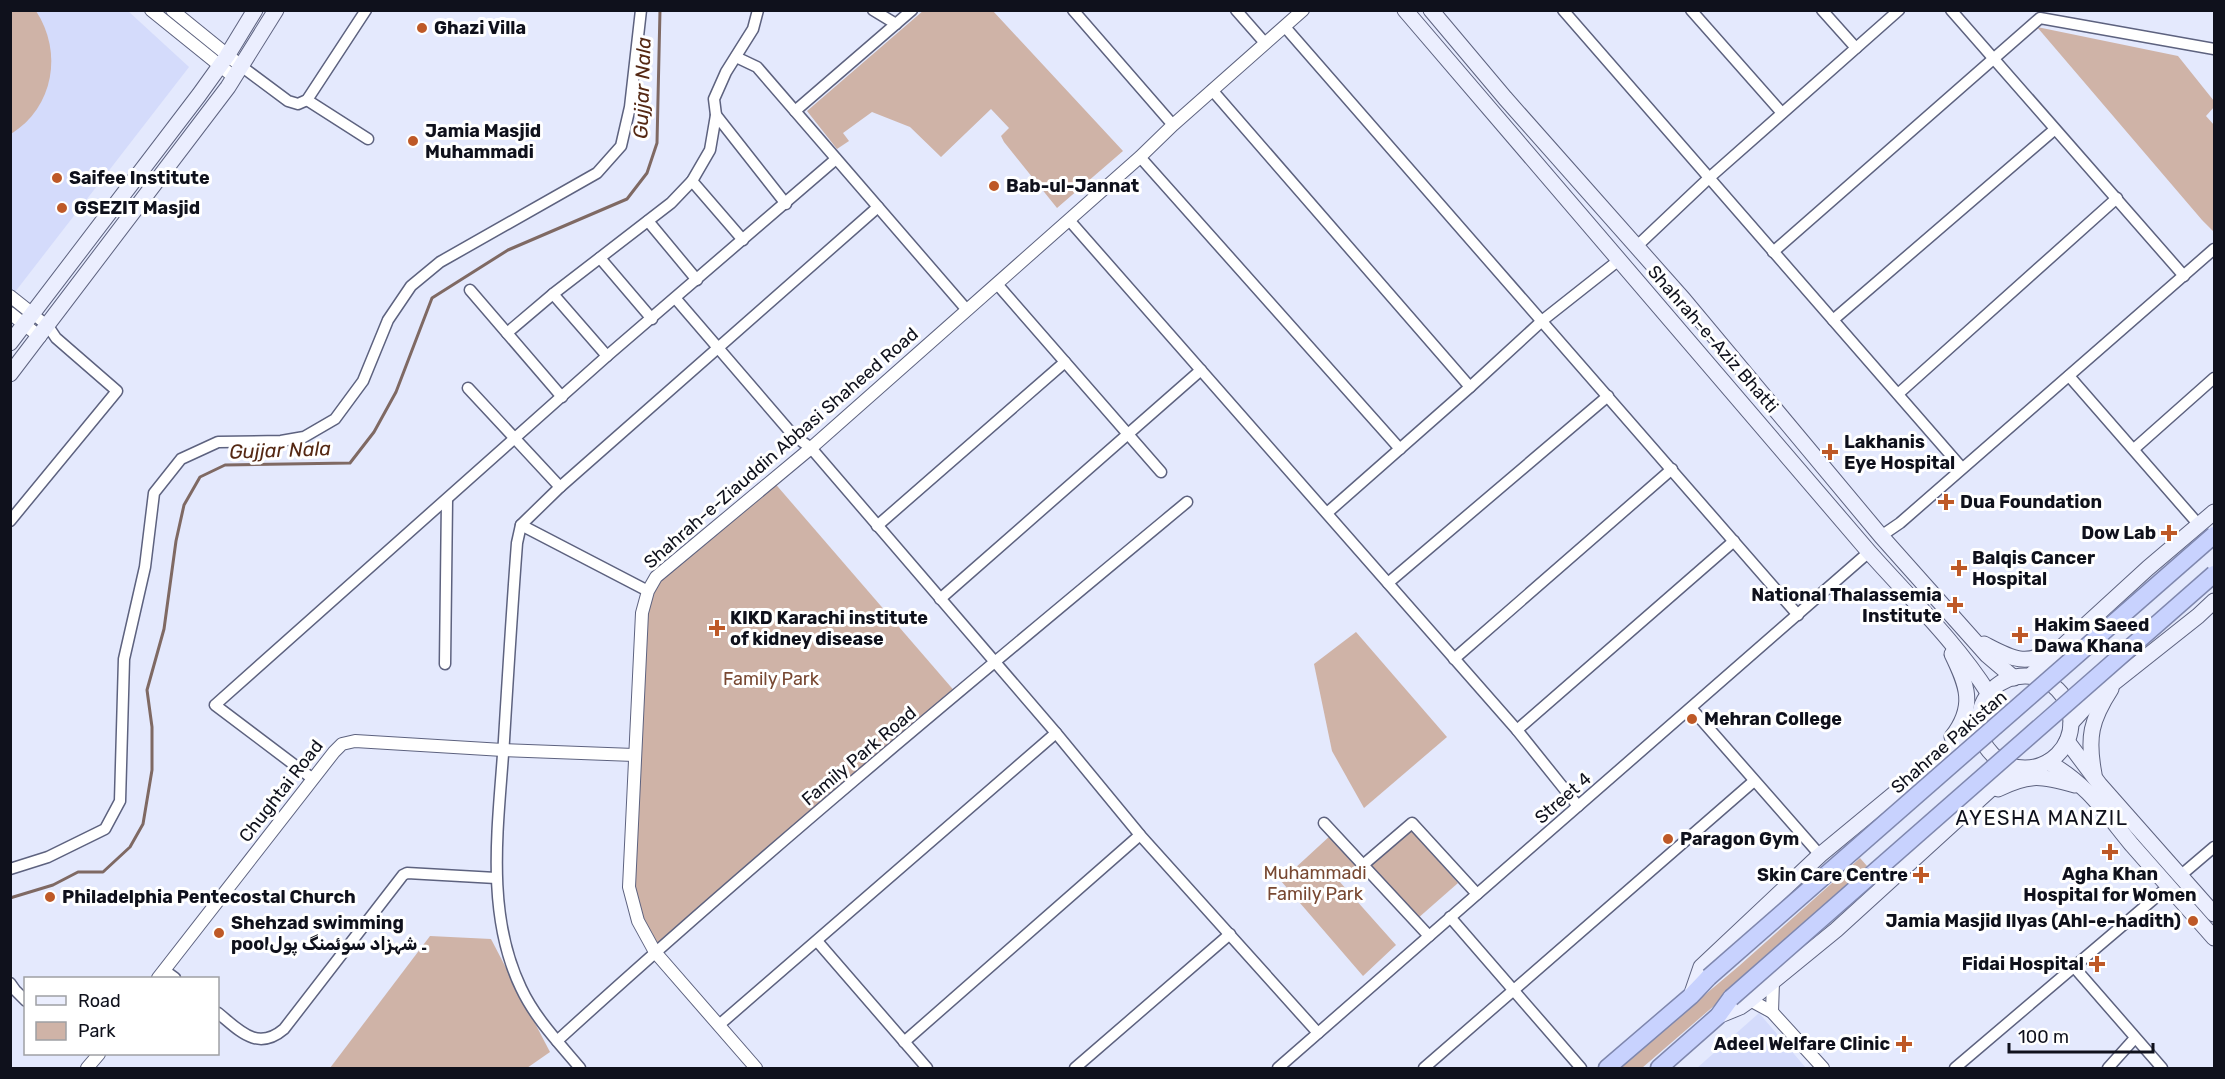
<svg xmlns="http://www.w3.org/2000/svg" width="2225" height="1079" font-family="Rubik,Vazirmatn,sans-serif">
<style>
.built{fill:#d4dbfb}
.green{fill:#cfb3a7}
.lines{fill:none;stroke-linecap:round;stroke-linejoin:round}
.stream{stroke:#7f6963;stroke-width:3}
.minor-casing{stroke:#5d627f;stroke-width:13}
.tertiary-casing{stroke:#5d627f;stroke-width:14}
.secondary-casing{stroke:#5d627f;stroke-width:17}
.trunk-casing{stroke:#7f87ae;stroke-width:19}
.minor{stroke:#fff;stroke-width:10}
.tertiary{stroke:#fff;stroke-width:12}
.secondary{stroke:#ebeefe;stroke-width:15}
.trunk{stroke:#c8d2fe;stroke-width:16}
.trunk-bridge-casing{stroke:#7f87ae;stroke-width:19;stroke-linecap:butt}
.trunk-bridge{stroke:#c8d2fe;stroke-width:16}
.poi-dot{fill:#be5927;stroke:#fff;stroke-width:2}
.labels{text-anchor:middle;dominant-baseline:central;stroke-width:6;stroke-linejoin:round;paint-order:stroke}
.poi-label{font-size:18px;font-weight:bold;fill:#0f111c;stroke:#fff;text-anchor:start}
.street-label{font-size:18px;fill:#0f111c;stroke:#fff}
.park-label{font-size:18px;fill:#784832;stroke:#fff}
.water-label{font-size:20px;font-style:italic;fill:#552813;stroke:#fff}
.neighbourhood-label{font-size:20px;letter-spacing:1.5px;fill:#0f111c;stroke:#fff}
</style>
<rect width="100%" height="100%" fill="#e4e9fd"/>
<g class="built">
<path d="M10 11H128L189 67 15 292 10 288Z"/>
<path d="M1759 1013 1806 1068H1697Z"/>
</g>
<g class="green">
<path d="M11 10 36 11C63 52 54 107 11 134Z"/>
<path d="M924 10 993 11 1123 151 1057 208 1004 142 1001 136 1009 128 991 109 941 157 910 127 872 112 843 133 849 141 837 149 807 111Z"/>
<path d="M2037 27 2178 56 2214 101V107L2206 116 2214 125V232L2202 220Z"/>
<path d="M772 480 957 694 655 952 629 887 648 591Z"/>
<path d="M1356 632 1447 737 1364 808 1332 751 1314 664Z"/>
<path d="M1411 830 1458 883 1417 919 1370 866Z"/>
<path d="M1331 835 1357 864 1339 881 1396 945 1363 976 1281 881Z"/>
<path d="M1860 858 1867 866 1730 992 1642 1068H1618L1739 966Z"/>
<path d="M430 936 491 939 550 1052 527 1068H330Z"/>
</g>
<g class="lines">
<path class="stream" d="M10 898 53 885 78 872H103L130 847 143 824 152 770V727L147 690 164 629 176 541 184 505 200 477 225 465 350 463 374 432 396 392 432 298 508 250 627 199 647 173 657 143 660 10"/>
<g class="minor-casing">
<g id="minor">
<path d="M873 10 896 24"/>
<path d="M1073 10 1173 125"/>
<path d="M1236 10 1265 43"/>
<path d="M1563 10 1962 468"/>
<path d="M1691 10 1782 113"/>
<path d="M1822 10 1856 48"/>
<path d="M1951 10 2184 276"/>
<path d="M1285 27 1798 615"/>
<path d="M736 57 757 67 967 310"/>
<path d="M241 66 288 101 298 104 307 100 366 10"/>
<path d="M1212 90 1470 387"/>
<path d="M307 100 368 139"/>
<path d="M795 111 912 10"/>
<path d="M716 115 786 204"/>
<path d="M1140 157 1400 449"/>
<path d="M692 181 743 240"/>
<path d="M1069 220 1517 730 1578 806"/>
<path d="M648 221 697 280"/>
<path d="M1636 247 1709 178 1899 10"/>
<path d="M1773 252 2040 18 2214 49"/>
<path d="M600 258 652 319"/>
<path d="M997 284 1161 472"/>
<path d="M470 290 562 397"/>
<path d="M553 294 607 356"/>
<path d="M676 299 793 435 811 448 1056 733 1140 835 1318 1033"/>
<path d="M1833 320 2054 130"/>
<path d="M507 333 553 294 671 203 692 181 710 150 716 115 714 99 726 72 753 29 758 10"/>
<path d="M2069 376 2199 525"/>
<path d="M468 388 560 487"/>
<path d="M1898 394 2117 198"/>
<path d="M2134 449 2214 378"/>
<path d="M1327 513 1470 387 1543 320 1619 260"/>
<path d="M10 521 117 391 56 338 48 326 34 315"/>
<path d="M521 525 648 591"/>
<path d="M877 526 1065 362"/>
<path d="M1881 536 1900 523 2214 249"/>
<path d="M1388 583 1608 396"/>
<path d="M940 599 1201 370"/>
<path d="M1454 659 1672 469"/>
<path d="M445 664 447 500"/>
<path d="M1691 708 1820 855"/>
<path d="M1517 730 1734 541"/>
<path d="M313 779 215 705 607 356 836 159"/>
<path d="M1324 823 1429 936"/>
<path d="M1363 865 1412 823 1477 894"/>
<path d="M10 869 48 857 105 829 120 801 124 659 145 567 154 493 181 459 218 442 281 441 304 437 335 419 363 381 388 320 411 286 440 262 597 173 621 146 630 107 641 10"/>
<path d="M2180 876 2214 847"/>
<path d="M1450 917 1581 1068"/>
<path d="M817 941 927 1068"/>
<path d="M2074 967 2162 1068"/>
<path d="M164 970 175 978"/>
<path d="M10 983 15 990 26 1001"/>
<path d="M218 1013C239 1030 257 1052 284 1029L403 875 407 873 496 878"/>
<path d="M719 1025 1056 733"/>
<path d="M557 1041C761 855 975 678 1187 502"/>
<path d="M904 1042 1140 835"/>
<path d="M580 1068C559 1043 535 1018 521 988 484 911 499 821 504 740 508 674 512 609 517 543L521 525 560 487 878 207"/>
<path d="M1075 1068 1230 934"/>
<path d="M1278 1068 1869 552"/>
<path d="M1424 1068 1754 781"/>
<path d="M1955 1068 2169 886"/>
<path d="M2108 1068 2135 1038"/>
</g>
</g>
<g class="tertiary-casing">
<g id="tertiary">
<path d="M151 10 234 77"/>
<path d="M172 10 241 66"/>
<path d="M10 296 34 315"/>
<path d="M10 313 40 337"/>
<path d="M158 978 334 752 342 744 355 741 503 750 634 755"/>
<path d="M1750 1000 1772 1012 1823 1068"/>
<path d="M1772 1012 1773 981"/>
<path d="M87 1068 99 1054"/>
<path d="M756 1068 655 952 638 921 629 887 642 613 648 591 656 577 811 448 1140 157 1173 125 1303 10"/>
</g>
</g>
<g class="secondary-casing">
<g id="secondary">
<path d="M1405 10 1869 552C1910 598 1956 642 1989 694"/>
<path d="M1431 10 1505 98 1684 300 1881 536 1987 655 2014 678"/>
<path d="M10 343 199 95 227 56 255 10"/>
<path d="M10 374 228 87 276 10"/>
<path d="M1984 644C2009 657 2026 668 2052 649"/>
<path d="M1952 654C1967 685 1976 706 1952 737"/>
<path d="M2030 676 2148 568 2214 512"/>
<circle cx="2025" cy="722" r="46"/>
<path d="M2071 723 2092 700 2198 616 2214 601"/>
<path d="M2067 741 2100 785 2214 914"/>
<path d="M2048 762C2088 785 2104 811 2132 845 2159 876 2187 907 2214 938"/>
<path d="M2094 774C2087 737 2091 720 2111 689"/>
<path d="M1998 789C2030 773 2042 776 2075 785"/>
<path d="M1691 996 1701 967 1820 855 1952 746 1979 719"/>
<path d="M1718 1016 1740 1007 1750 1000 1836 930 2015 767"/>
</g>
</g>
<g class="trunk-casing">
<g id="trunk">
<path d="M1607 1068 1691 996 1709 977"/>
<path d="M1659 1068 1718 1016 1731 998"/>
</g>
</g>
<use href="#minor" class="minor"/>
<use href="#tertiary" class="tertiary"/>
<use href="#secondary" class="secondary"/>
<use href="#trunk" class="trunk"/>
<g class="trunk-bridge-casing">
<g id="trunk-bridge">
<path d="M1709 977 2214 535"/>
<path d="M1731 998 2214 574"/>
</g>
</g>
<use href="#trunk-bridge" class="trunk-bridge"/>
</g>
<g class="poi-dot">
<circle cx="422" cy="28" r="6"/>
<circle cx="413" cy="141" r="6"/>
<circle cx="57" cy="178" r="6"/>
<circle cx="994" cy="186" r="6"/>
<circle cx="62" cy="208" r="6"/>
<path d="M1827 443h6v6h6v6h-6v6h-6v-6h-6v-6h6z"/>
<path d="M1943 493h6v6h6v6h-6v6h-6v-6h-6v-6h6z"/>
<path d="M2166 524h6v6h6v6h-6v6h-6v-6h-6v-6h6z"/>
<path d="M1956 559h6v6h6v6h-6v6h-6v-6h-6v-6h6z"/>
<path d="M1952 596h6v6h6v6h-6v6h-6v-6h-6v-6h6z"/>
<path d="M714 619h6v6h6v6h-6v6h-6v-6h-6v-6h6z"/>
<path d="M2017 626h6v6h6v6h-6v6h-6v-6h-6v-6h6z"/>
<circle cx="1692" cy="719" r="6"/>
<circle cx="1668" cy="839" r="6"/>
<path d="M2107 843h6v6h6v6h-6v6h-6v-6h-6v-6h6z"/>
<path d="M1918 866h6v6h6v6h-6v6h-6v-6h-6v-6h6z"/>
<circle cx="50" cy="897" r="6"/>
<circle cx="2193" cy="921" r="6"/>
<circle cx="219" cy="933" r="6"/>
<path d="M2094 955h6v6h6v6h-6v6h-6v-6h-6v-6h6z"/>
<path d="M1901 1035h6v6h6v6h-6v6h-6v-6h-6v-6h6z"/>
</g>
<g class="labels">
<g class="poi-label">
<text x="434" y="28">Ghazi Villa</text>
<text x="425" y="131">Jamia Masjid<tspan x="425" dy="21">Muhammadi</tspan></text>
<text x="69" y="178">Saifee Institute</text>
<text x="1006" y="186">Bab-ul-Jannat</text>
<text x="74" y="208">GSEZIT Masjid</text>
<text x="1844" y="442">Lakhanis<tspan x="1844" dy="21">Eye Hospital</tspan></text>
<text x="1960" y="502">Dua Foundation</text>
<text x="2156" y="533" text-anchor="end">Dow Lab</text>
<text x="1972" y="558">Balqis Cancer<tspan x="1972" dy="21">Hospital</tspan></text>
<text x="1942" y="595" text-anchor="end">National Thalassemia<tspan x="1942" dy="21">Institute</tspan></text>
<text x="730" y="618">KIKD Karachi institute<tspan x="730" dy="21">of kidney disease</tspan></text>
<text x="2034" y="625">Hakim Saeed<tspan x="2034" dy="21">Dawa Khana</tspan></text>
<text x="1704" y="719">Mehran College</text>
<text x="1680" y="839">Paragon Gym</text>
<text x="2110" y="874" text-anchor="middle">Agha Khan<tspan x="2110" dy="21">Hospital for Women</tspan></text>
<text x="1908" y="875" text-anchor="end">Skin Care Centre</text>
<text x="62" y="897">Philadelphia Pentecostal Church</text>
<text x="2181" y="921" text-anchor="end">Jamia Masjid Ilyas (Ahl-e-hadith)</text>
<text x="231" y="923">Shehzad swimming<tspan x="231" dy="21">pool۔ شہزاد سوئمنگ پول</tspan></text>
<text x="2084" y="964" text-anchor="end">Fidai Hospital</text>
<text x="1890" y="1044" text-anchor="end">Adeel Welfare Clinic</text>
</g>
<g class="street-label">
<text transform="translate(1713 339) rotate(49)">Shahrah-e-Aziz Bhatti</text>
<text transform="translate(781 448) rotate(-41)">Shahrah-e-Ziauddin Abbasi Shaheed Road</text>
<text transform="translate(1949 742) rotate(-41)">Shahrae Pakistan</text>
<text transform="translate(859 756) rotate(-40)">Family Park Road</text>
<text transform="translate(281 791) rotate(-52)">Chughtai Road</text>
<text transform="translate(1563 798) rotate(-41)">Street 4</text>
</g>
<g class="park-label">
<text x="771" y="679">Family Park</text>
<text x="1315" y="873">Muhammadi<tspan x="1315" dy="21">Family Park</tspan></text>
</g>
<g class="water-label">
<text transform="translate(642 88) rotate(-88)">Gujjar Nala</text>
<text transform="translate(280 450) rotate(-2)">Gujjar Nala</text>
</g>
<g class="neighbourhood-label">
<text x="2042" y="818">AYESHA MANZIL</text>
</g>
</g>
<rect width="2225" height="1079" fill="none" stroke="#0f111c" stroke-width="24"/>
<rect x="24" y="977" width="195" height="78" fill="#ffffff" stroke="#9fa0a4" stroke-width="1.5"/>
<rect x="36" y="996" width="30" height="9" fill="#ebeefe" stroke="#9fa0a4" stroke-width="1.5"/>
<text x="78" y="1007" font-size="18" fill="#0f111c">Road</text>
<rect x="36" y="1022" width="30" height="18" fill="#cfb3a7" stroke="#9fa0a4" stroke-width="1.5"/>
<text x="78" y="1037" font-size="18" fill="#0f111c">Park</text>
<path d="M2009 1043v9h144v-9" fill="none" stroke="#0f111c" stroke-width="3"/>
<text x="2018" y="1043" font-size="18" fill="#0f111c" stroke="#ffffff" stroke-width="4.5" paint-order="stroke">100 m</text>
</svg>
